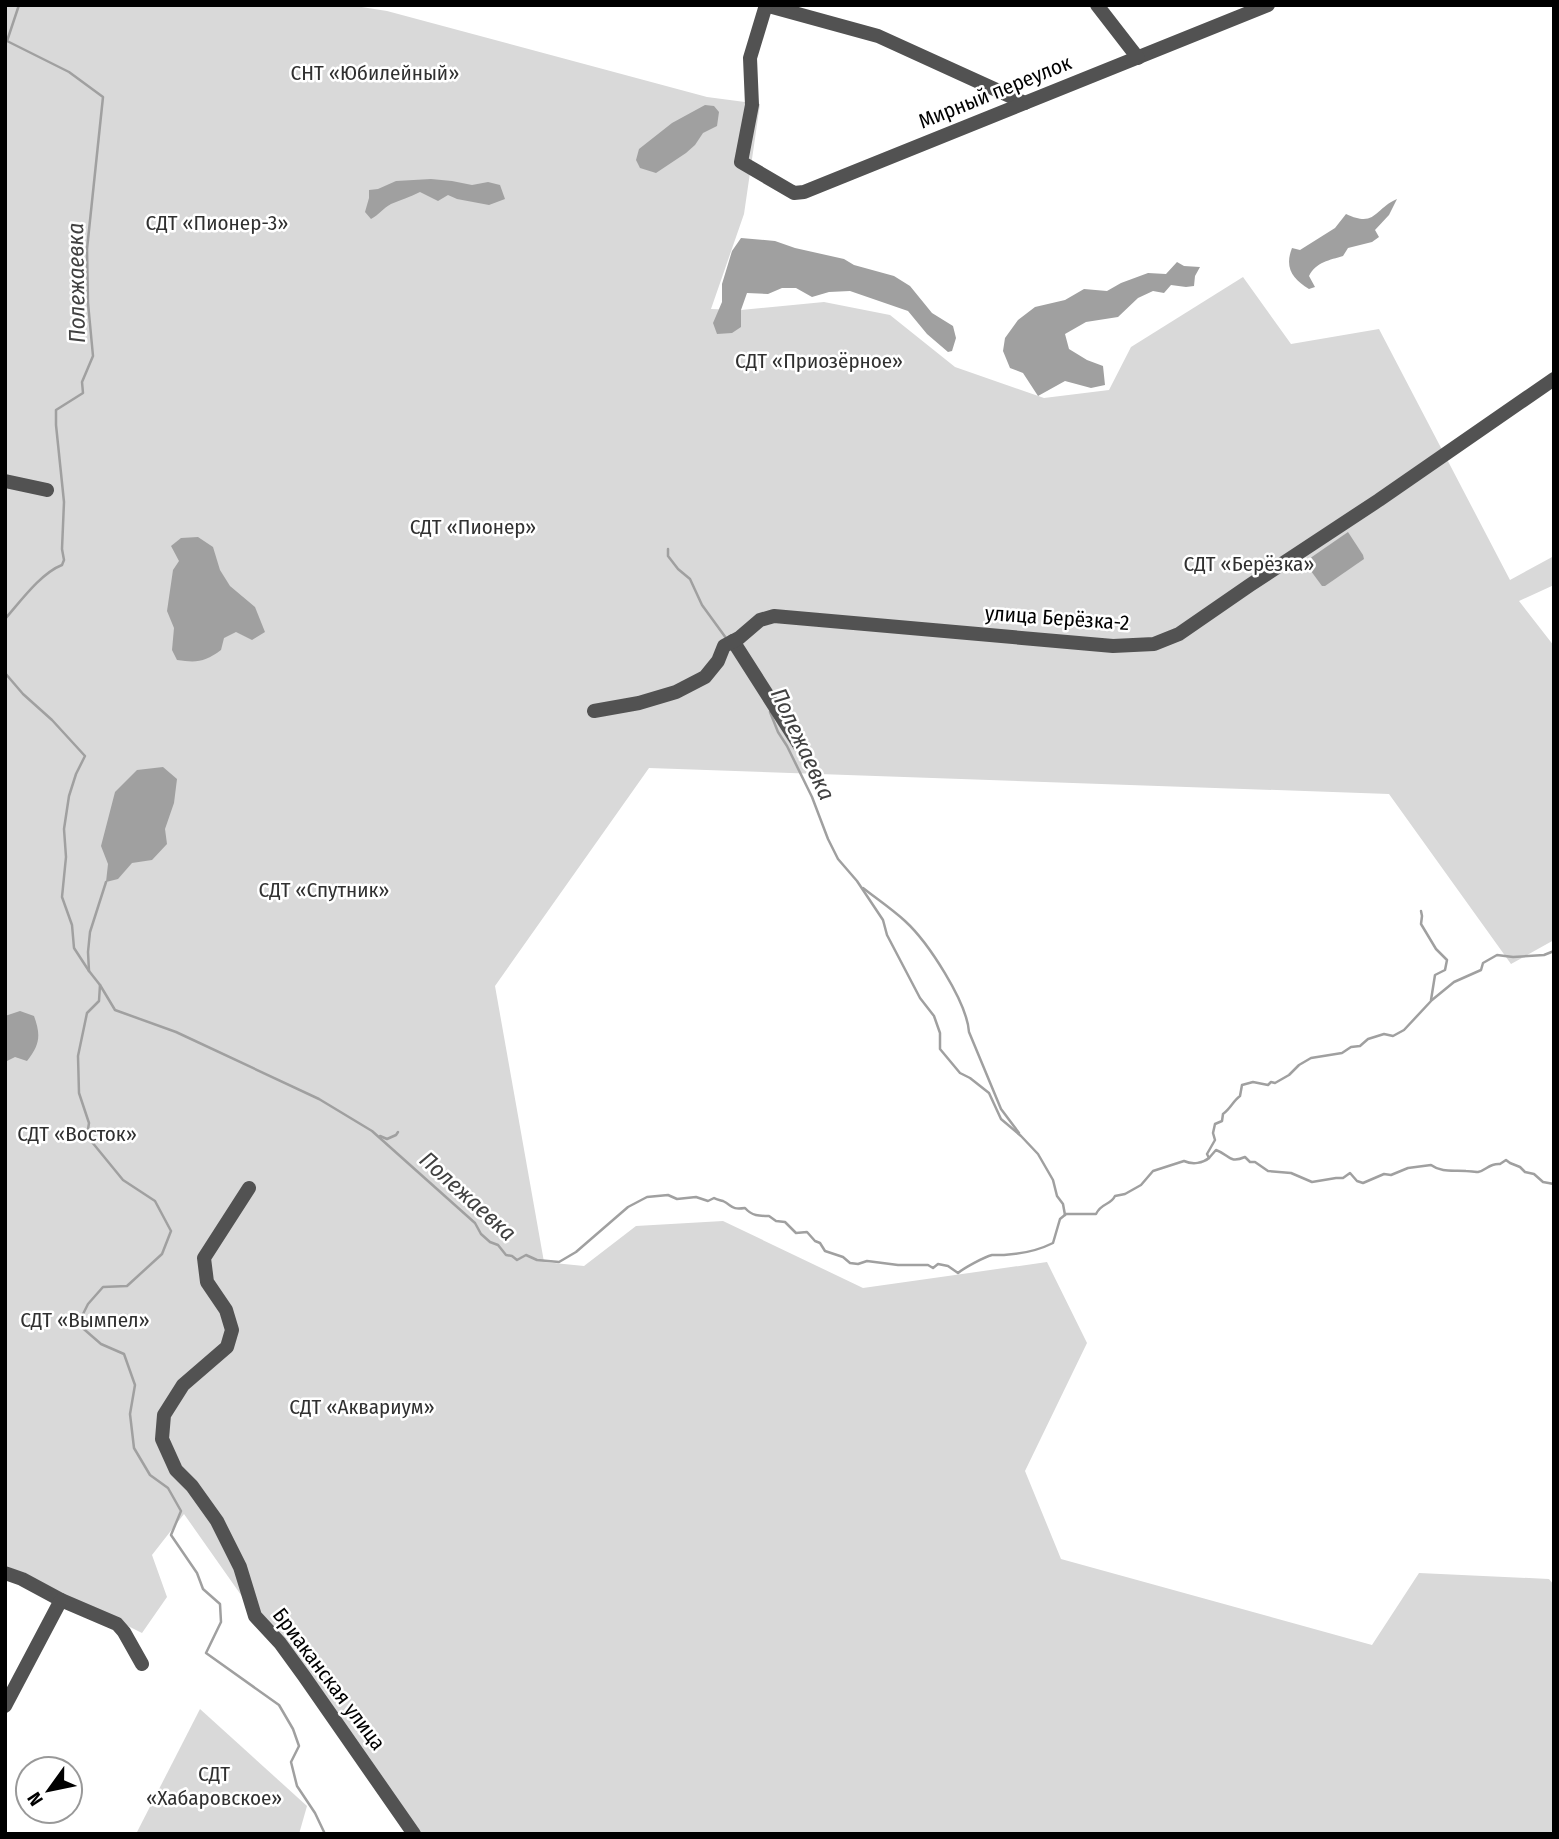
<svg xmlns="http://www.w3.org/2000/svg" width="1559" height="1839" font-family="'Fira Sans Condensed',sans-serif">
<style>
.green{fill:#d9d9d9}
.water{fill:#a0a0a0}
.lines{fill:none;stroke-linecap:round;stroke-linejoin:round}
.stream{stroke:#a0a0a0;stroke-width:2.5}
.minor{stroke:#525252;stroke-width:14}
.labels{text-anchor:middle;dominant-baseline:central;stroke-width:5;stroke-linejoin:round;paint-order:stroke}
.park-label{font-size:21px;fill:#303030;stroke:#fff}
.street-label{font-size:21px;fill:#000;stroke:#fff}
.water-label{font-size:23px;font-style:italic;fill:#414141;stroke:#fff}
</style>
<rect width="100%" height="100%" fill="#fff"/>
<g class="green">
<path d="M5 5H349L387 11 707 97 760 104 744 214 711 309 741 310 824 302 890 315 955 367 1044 398 1109 390 1131 347 1243 277 1291 344 1379 329 1510 580 1554 556V585L1519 601 1554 646V940L1511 964 1389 794 649 768 495 986 544 1262 584 1266 636 1226 723 1221 863 1288 1047 1262 1087 1343 1025 1471 1061 1559 1372 1645 1419 1573 1549 1579 1554 1585V1834H412L405 1828 184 1514 152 1555 167 1597 142 1633 5 1565Z"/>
<path d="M200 1709 307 1806 299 1834H136Z"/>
</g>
<g class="water">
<path d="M705 105 714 106 719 112 717 126 703 133 695 145 686 153 656 173 640 168 636 160 639 149 672 123Z"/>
<path d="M431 179 452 181 472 185 488 182 500 185 505 199 489 205 457 199 448 195 438 201 420 192C410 197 400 200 391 204 383 208 379 215 371 219L365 212 369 198V190L378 189 396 181Z"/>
<path d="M1397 199 1389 215 1375 230 1379 237 1372 242 1348 248 1343 256C1330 260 1316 262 1309 276L1315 287 1309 289C1293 279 1284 268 1292 248L1300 250 1335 228 1346 214C1376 228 1374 209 1397 199Z"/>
<path d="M741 238 775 241 795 248 844 259 854 265 894 276 910 286 932 313 953 326 956 338 952 351 948 352 927 334 908 311 850 291 829 292 812 297 796 288H782L768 294 747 293 741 310V327L732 333 717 334 713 323 722 302V284L732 251Z"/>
<path d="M1177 262 1184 266 1200 267 1195 276 1194 286 1186 287 1171 285 1164 293 1153 291 1138 298 1118 317 1086 322 1065 334 1069 349 1087 360 1103 366 1105 385 1091 388 1065 381 1038 396 1023 373 1010 368 1003 351 1005 338 1018 320 1035 307 1065 300 1084 289 1107 291 1121 283 1148 273 1166 274Z"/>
<path d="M1348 532 1363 555 1364 559 1325 586H1322L1308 567 1306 561Z"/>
<path d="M198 537 213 547 220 570 230 586 255 607 265 632 252 640 236 632 224 638 221 650C205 662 197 663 177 660L172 650 174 628 167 611 173 570 179 561 171 546 181 538Z"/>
<path d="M163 767 177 779 174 803 165 829 167 844 152 860 132 863 118 879 106 882 108 864 101 846 115 792 137 770Z"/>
<path d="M20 1011 34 1016C41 1035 40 1045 27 1061L15 1057 5 1062V1016Z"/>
</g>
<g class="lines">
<g class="stream">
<path d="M668 549V556L678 569 690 579 702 605 726 638"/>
<path d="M5 619C20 602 41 573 62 565L64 560 62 549 64 502 56 425V410L83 393 82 382 93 356 88 303 87 249 103 97 69 72 7 41 19 5"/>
<path d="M5 673 23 694 52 720 85 756 76 774 69 796 64 829 66 857 62 897 72 925 74 948 89 971"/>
<path d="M770 712 778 732 787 746 812 797 828 839 838 859 857 881 883 920 887 935 920 998 934 1016 940 1033V1049L960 1073 970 1078 989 1093 1001 1119 1021 1136 1038 1154 1053 1180 1057 1196 1063 1204 1065 1215"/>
<path d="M106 882 90 932 88 952 89 971 100 985 99 1001 87 1013 78 1056 79 1093 89 1123 87 1136 123 1180 155 1201 171 1231 162 1254 127 1286 103 1287 88 1304 78 1324 101 1344 124 1354 135 1385 130 1414 134 1448 150 1475 168 1488 181 1511 171 1535 197 1573 203 1589 220 1604 221 1622 206 1653 279 1705 293 1729 299 1746 291 1762 297 1786 315 1813 325 1834"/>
<path d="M863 888C877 899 892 909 905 921 928 942 967 1002 969 1032L1001 1109 1019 1133"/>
<path d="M1421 911 1422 916 1421 924 1436 949 1447 960 1445 970 1435 975 1431 1000"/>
<path d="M100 985 115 1010 176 1032 319 1099 372 1131 475 1223 481 1234 490 1242 498 1245 506 1255 512 1256 517 1260 526 1255 537 1260 559 1262 576 1252 628 1207 647 1197 668 1195 677 1199 696 1197 708 1201 714 1198C717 1200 720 1200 723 1201 733 1206 731 1210 745 1208 752 1216 759 1216 769 1216L776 1221 785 1222 796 1233 807 1232 815 1241 820 1243 825 1251 843 1257 850 1263 858 1264 867 1261 898 1265H928L933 1268 938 1264 948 1266 958 1273C964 1268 984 1257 992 1255 996 1255 1000 1255 1004 1255 1021 1254 1037 1251 1053 1243L1060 1219 1066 1214H1096C1102 1202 1110 1206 1115 1196L1125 1194 1141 1185 1153 1171 1184 1161C1193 1165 1203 1163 1209 1158L1207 1154 1215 1140 1213 1133 1215 1124 1222 1121 1223 1114C1231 1108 1233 1101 1240 1096L1242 1085 1253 1082 1268 1085 1271 1082 1275 1083 1289 1075 1299 1065 1311 1058 1342 1053 1351 1047 1360 1046 1368 1039 1384 1034 1393 1036 1404 1030 1432 1000 1454 982 1481 970 1483 963 1497 955 1513 957 1544 955 1554 951"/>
<path d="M380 1136 387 1139 396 1135 398 1132"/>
<path d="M1209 1158 1216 1150C1230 1155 1229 1164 1245 1157L1250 1162H1255L1268 1171 1291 1173 1312 1182 1336 1178H1343L1350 1173 1357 1181 1363 1183 1384 1174 1391 1175 1408 1168 1431 1165C1442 1173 1453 1170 1466 1171 1467 1171 1477 1172 1478 1172 1487 1170 1489 1163 1500 1164L1506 1160 1510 1163 1520 1167 1525 1172 1534 1174 1543 1182 1554 1184"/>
</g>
<g class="minor">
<path d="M765 5 878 36 1025 103"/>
<path d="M766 5 750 58 752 105 741 162 794 193 804 192 1268 5"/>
<path d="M1097 5 1138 58"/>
<path d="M5 481 47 490"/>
<path d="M733 641 800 746"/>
<path d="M594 711 639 703 676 692 705 677 718 661 724 646 739 638 760 620 774 616 1113 646 1154 644 1179 634 1250 585 1379 500 1554 379"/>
<path d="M249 1188 204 1258 207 1282 226 1310 232 1330 227 1347 183 1385 164 1415 162 1439 176 1470 192 1486 217 1521 240 1567 255 1616 280 1643 304 1676 414 1834"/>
<path d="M5 1573 22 1579 61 1600 117 1624 124 1632 142 1664"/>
<path d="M5 1706 61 1600"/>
</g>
</g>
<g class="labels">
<g class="park-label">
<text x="375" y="73">СНТ «Юбилейный»</text>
<text x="217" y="223">СДТ «Пионер-3»</text>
<text x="819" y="361">СДТ «Приозёрное»</text>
<text x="473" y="527">СДТ «Пионер»</text>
<text x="1249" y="564">СДТ «Берёзка»</text>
<text x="324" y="890">СДТ «Спутник»</text>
<text x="77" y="1134">СДТ «Восток»</text>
<text x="85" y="1320">СДТ «Вымпел»</text>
<text x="362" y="1407">СДТ «Аквариум»</text>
<text x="214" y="1774">СДТ<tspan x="214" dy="24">«Хабаровское»</tspan></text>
</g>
<g class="street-label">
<text transform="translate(995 92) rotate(-22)">Мирный переулок</text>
<text transform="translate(1057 618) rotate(4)">улица Берёзка-2</text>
<text transform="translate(329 1679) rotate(53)">Бриаканская улица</text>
</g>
<g class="water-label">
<text transform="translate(76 283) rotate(-91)">Полежаевка</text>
<text transform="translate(803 744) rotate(65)">Полежаевка</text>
<text transform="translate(468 1196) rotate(42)">Полежаевка</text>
</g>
</g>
<rect width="1559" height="1839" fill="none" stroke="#000000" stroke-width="14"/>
<g transform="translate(49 1790) rotate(237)"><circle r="33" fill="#ffffff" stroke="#999999" stroke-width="2"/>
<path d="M0-5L12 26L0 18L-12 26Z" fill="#000000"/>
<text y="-10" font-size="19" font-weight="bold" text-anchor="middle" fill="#000000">N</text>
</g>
</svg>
